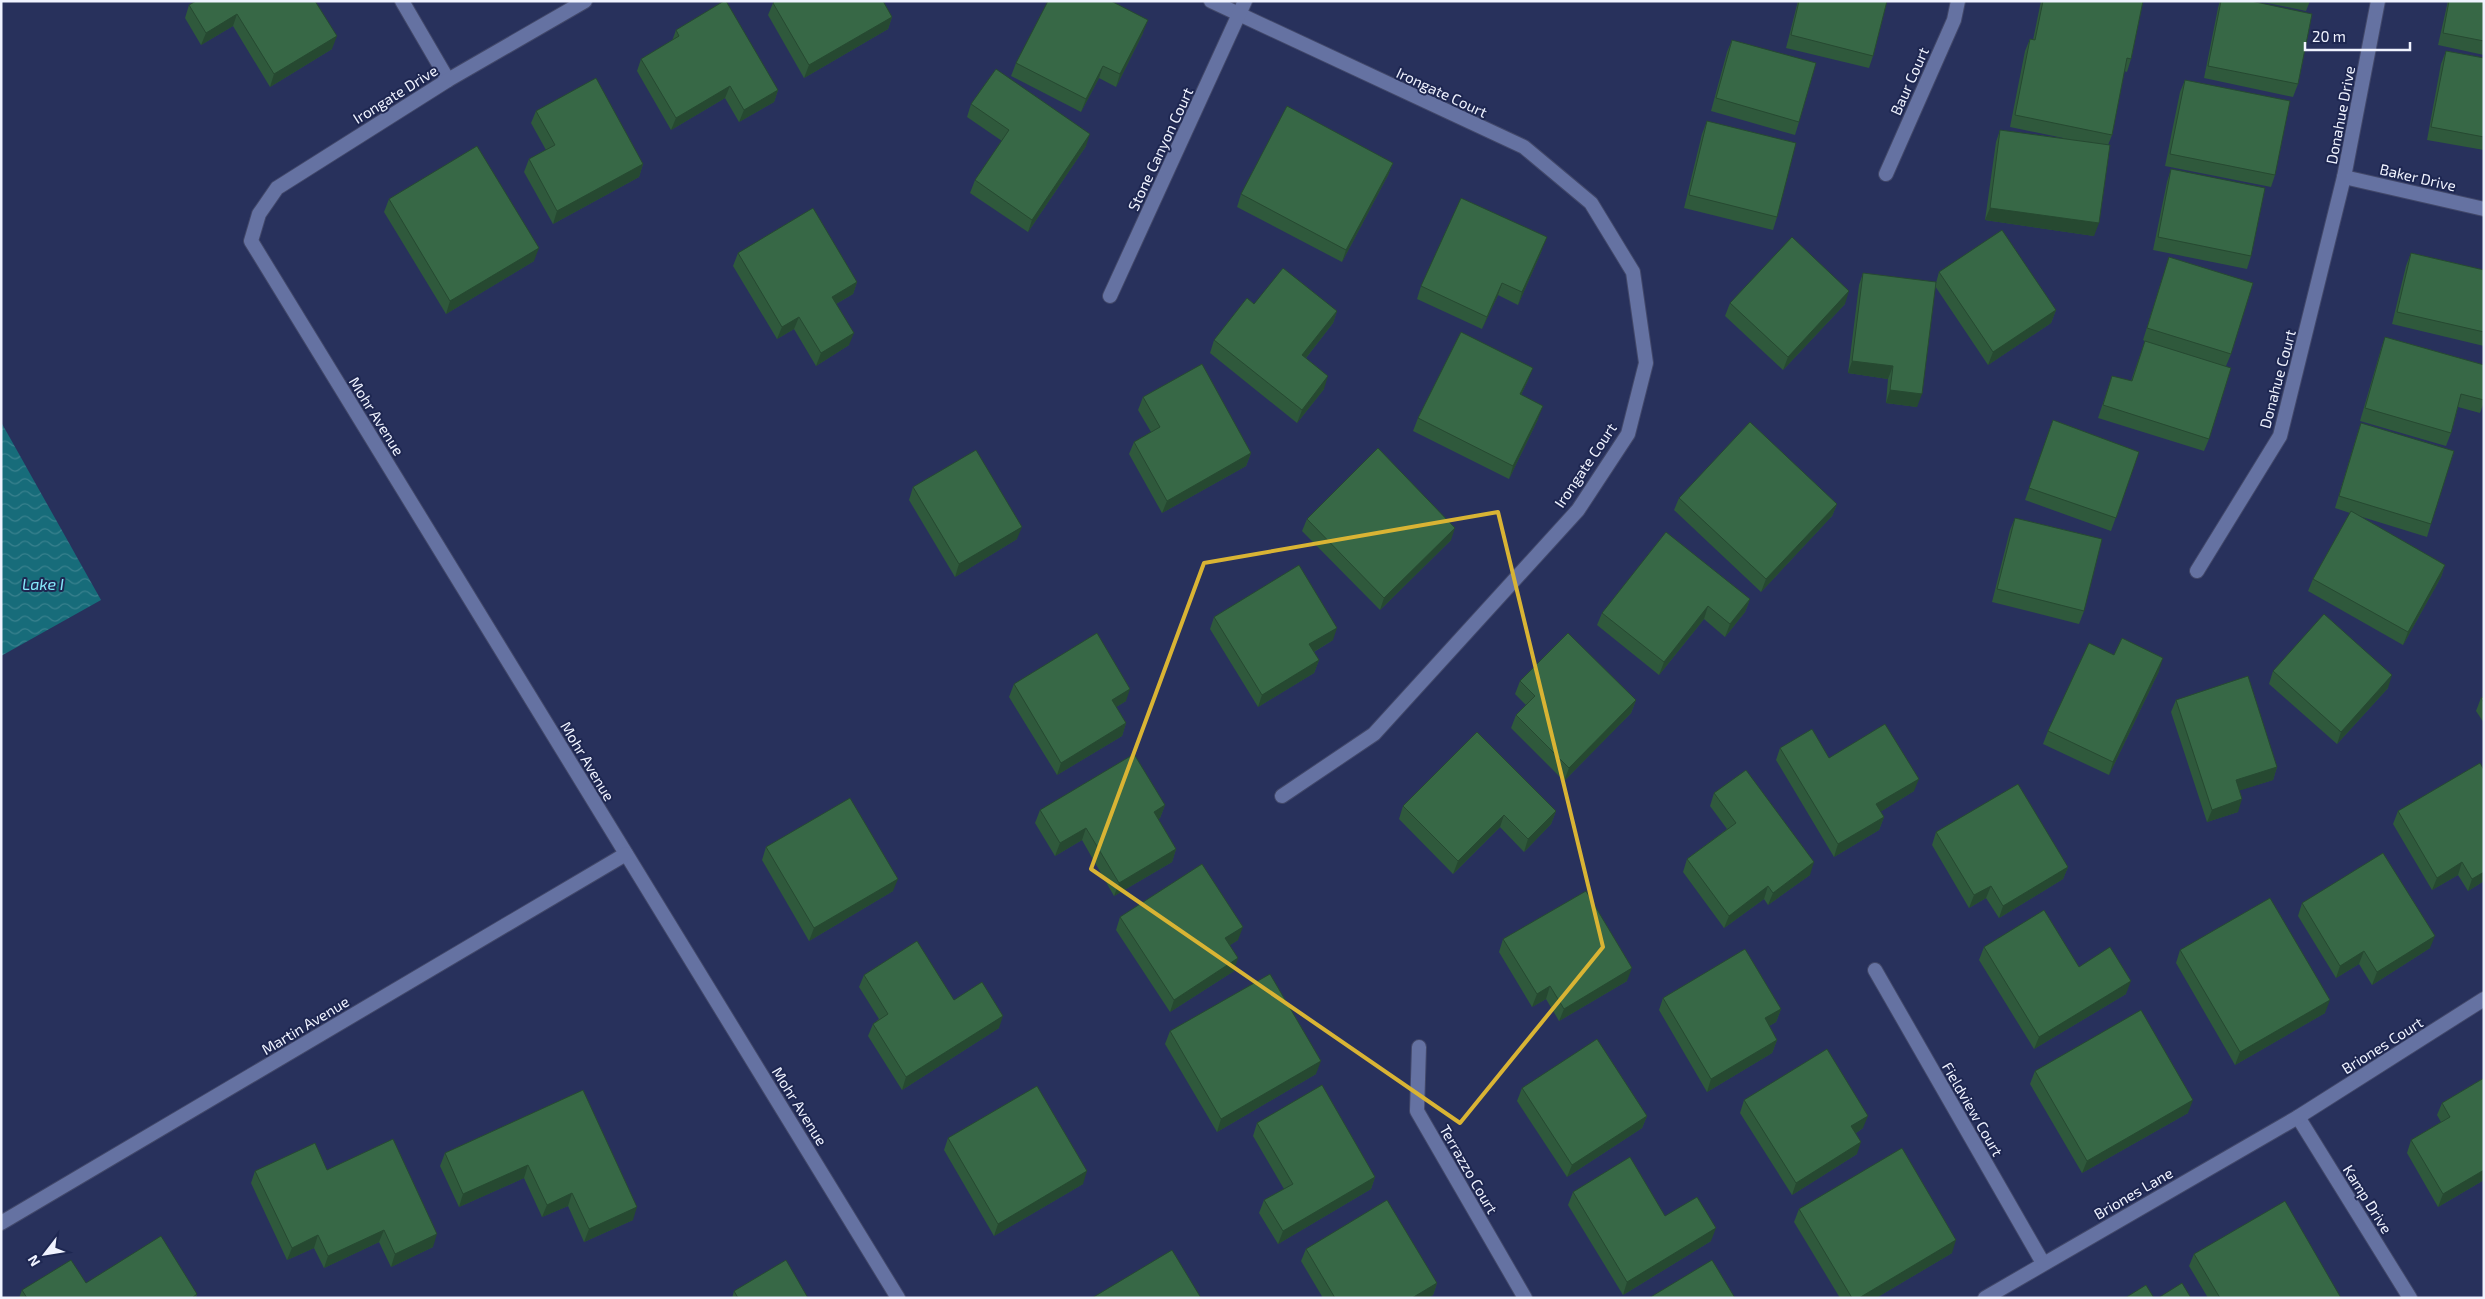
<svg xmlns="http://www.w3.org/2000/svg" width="2485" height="1299" font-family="'Exo 2',sans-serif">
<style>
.water{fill:url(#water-waves)}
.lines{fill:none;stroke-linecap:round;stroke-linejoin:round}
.minor-casing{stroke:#42486a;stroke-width:16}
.minor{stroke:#6572a2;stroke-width:14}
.wall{fill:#2f593c}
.shaded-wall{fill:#264931}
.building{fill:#376846;stroke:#264931}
.marked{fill:none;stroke:#d9b434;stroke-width:4;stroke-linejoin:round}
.labels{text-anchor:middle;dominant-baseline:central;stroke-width:4;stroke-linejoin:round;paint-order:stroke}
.street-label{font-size:15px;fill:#f0f3ff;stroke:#1e2751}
.water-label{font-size:16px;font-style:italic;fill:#85e8fb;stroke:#1e2751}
</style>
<defs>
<pattern id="water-waves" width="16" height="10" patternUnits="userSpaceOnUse" patternTransform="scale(1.25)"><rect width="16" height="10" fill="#176c7a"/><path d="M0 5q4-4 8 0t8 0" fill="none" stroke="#39818e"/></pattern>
</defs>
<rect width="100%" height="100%" fill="#28315c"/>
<path class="water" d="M1 422 101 600 1 656Z"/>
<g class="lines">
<g class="minor-casing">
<g id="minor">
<path d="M402 1 448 80"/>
<path d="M585 1 448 80 277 188 259 214 251 241 898 1298"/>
<path d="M1211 1 1524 147 1591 203 1633 272 1646 363 1628 434 1578 510 1374 734 1282 796"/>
<path d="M1886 174 1954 20 1958 1"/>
<path d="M2344 177 2484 209"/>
<path d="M1110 296 1245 1"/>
<path d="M2197 571 2280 436 2344 177 2378 1"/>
<path d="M1875 970 2043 1263"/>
<path d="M1419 1047 1417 1111 1525 1298"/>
<path d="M2298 1117 2410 1298"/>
<path d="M1 1223 626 854"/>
<path d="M1985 1298 2298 1117 2484 999"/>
</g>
</g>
<use href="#minor" class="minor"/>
</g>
<g class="wall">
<path d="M315 1 332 49 270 87 233 26 201 45 185 18 189 5Z"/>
<path d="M1798 1H1887L1873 56 1869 68 1786 48Z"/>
<path d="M2041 1H2143L2131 59 2127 72 2124 71 2112 135 2108 145 2094 236 1985 220 1996 142 2000 130 2068 139 2010 127 2025 51 2030 39 2033 40Z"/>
<path d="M2220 1H2251L2298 84 2293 97 2204 78 2218 8Z"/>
<path d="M2258 1H2310L2306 11Z"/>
<path d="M2448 1H2484V55L2438 45Z"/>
<path d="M773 3 892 17 888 29 804 78 768 15Z"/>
<path d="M676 30 778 90 774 102 739 122 725 98 671 130 637 71 641 59 672 41Z"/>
<path d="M1143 33 1116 87 1099 78 1081 112 1011 76 1016 63Z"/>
<path d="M1732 40 1799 122 1795 135 1711 111 1727 52Z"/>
<path d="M2446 51 2484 58V150L2427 140 2441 64Z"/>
<path d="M2185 80 2275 175 2271 187 2165 166 2180 92Z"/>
<path d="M971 104 1086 146 1028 232 970 193 975 180 1002 141 967 117Z"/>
<path d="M536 111 643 164 639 177 553 224 524 172 529 159 546 150 531 123Z"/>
<path d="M1707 121 1777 217 1773 230 1684 208 1702 134Z"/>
<path d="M1393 163 1388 175 1342 262 1237 207 1241 194Z"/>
<path d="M2171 169 2251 256 2247 269 2153 250 2167 182Z"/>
<path d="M389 199 534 261 446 314 384 212Z"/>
<path d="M1542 250 1518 305 1498 295 1482 329 1417 299 1421 286Z"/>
<path d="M738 253 857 282 853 294 836 304 849 345 816 366 794 329 777 339 733 266Z"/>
<path d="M2411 253 2484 270V346L2392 324 2406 266Z"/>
<path d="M2169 257 2231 354 2226 366 2209 439 2204 451 2098 418 2112 376 2131 381 2145 341 2143 340Z"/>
<path d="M1939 272 2056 310 2051 323 1988 365 1935 286 1917 407 1886 403 1888 379 1848 373 1859 285 1863 273 1936 283Z"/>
<path d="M1730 303 1845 304 1783 370 1725 316Z"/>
<path d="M1254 304 1337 311 1333 323 1306 358 1324 389 1297 423 1210 353 1214 340Z"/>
<path d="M2385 337 2484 365V402L2480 413 2458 407 2451 433 2446 446 2360 421 2381 349Z"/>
<path d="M1528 380 1521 395 1538 419 1509 479 1413 431 1418 418Z"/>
<path d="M1143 397 1251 453 1246 466 1162 513 1129 454 1134 442 1151 432 1138 410Z"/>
<path d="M2053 420 2139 452 2111 531 2025 500Z"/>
<path d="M2361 423 2431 524 2427 537 2359 516 2445 565 2441 577 2403 645 2308 591 2313 579 2350 513 2335 508 2357 435Z"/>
<path d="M913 487 1017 539 955 577 909 500Z"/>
<path d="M1679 498 1837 504 1832 516 1761 592 1674 510Z"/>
<path d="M2015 518 2084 611 2079 624 1992 602 2010 530Z"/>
<path d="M1307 519 1451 540 1380 610 1302 531Z"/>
<path d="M1750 599 1745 612 1725 637 1704 619 1659 675 1597 625 1602 613Z"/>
<path d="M1214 617 1333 640 1314 652 1319 660 1314 673 1258 707 1210 629Z"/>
<path d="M2114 655 2159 671 2109 775 2043 744 2048 731Z"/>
<path d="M2273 671 2388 688 2337 744 2269 684Z"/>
<path d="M1520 681 1636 700 1631 713 1564 781 1511 728 1516 715 1526 705 1515 694Z"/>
<path d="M1014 684 1126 701 1116 707 1126 723 1122 736 1057 775 1009 697Z"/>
<path d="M2484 697V723L2476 711 2481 698Z"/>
<path d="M2176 700 2277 767 2273 780 2240 790 2238 812 2207 822 2171 712Z"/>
<path d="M1780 748 1829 758 1914 791 1880 812 1884 817 1879 830 1834 857 1776 760Z"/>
<path d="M2484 770V881L2468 891 2458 875 2432 890 2393 824 2398 811Z"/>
<path d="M1714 793 1810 875 1768 905 1764 899 1724 928 1683 872 1687 859 1727 829 1710 806Z"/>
<path d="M1165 805 1160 818 1158 819 1176 849 1172 862 1114 896 1082 840 1055 856 1035 823 1040 810Z"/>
<path d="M1403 806 1556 811 1551 824 1524 852 1500 827 1453 874 1399 819Z"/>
<path d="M1936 832 2068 867 2063 879 1999 918 1986 898 1969 908 1932 845Z"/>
<path d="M766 847 893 891 809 941 762 860Z"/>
<path d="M2302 903 2430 948 2372 985 2359 964 2336 978 2298 916Z"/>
<path d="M1120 917 1238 940 1230 945 1234 971 1170 1012 1116 930Z"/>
<path d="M1503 939 1627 981 1559 1021 1546 999 1532 1007 1499 952Z"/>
<path d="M1984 947 2079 967 2126 994 2034 1049 1979 960Z"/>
<path d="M2180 950 2325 1013 2235 1065 2176 963Z"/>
<path d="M864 975 999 1028 902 1090 868 1036 873 1024 879 1019 859 987Z"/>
<path d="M1663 998 1781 1009 1776 1022 1769 1026 1777 1040 1772 1053 1707 1092 1659 1010Z"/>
<path d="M1170 1031 1316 1074 1217 1132 1165 1044Z"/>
<path d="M2035 1071 2188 1113 2082 1173 2030 1084Z"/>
<path d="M2484 1078V1180L2438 1207 2407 1153 2411 1140 2441 1122 2437 1115 2442 1103Z"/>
<path d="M1522 1088 1647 1116 1642 1128 1567 1177 1517 1101Z"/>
<path d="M583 1090 633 1220 584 1242 568 1206 542 1217 524 1178 459 1207 440 1166 445 1153Z"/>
<path d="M1744 1100 1863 1128 1856 1133 1857 1154 1792 1195 1740 1113Z"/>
<path d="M1257 1123 1375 1177 1371 1189 1278 1244 1259 1213 1264 1200 1284 1189 1253 1136Z"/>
<path d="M948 1138 1083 1184 994 1236 944 1150Z"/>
<path d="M327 1170 433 1247 391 1267 379 1242 324 1268 314 1248 287 1260 251 1183 255 1171Z"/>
<path d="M1573 1192 1665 1216 1711 1241 1623 1295 1568 1205Z"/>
<path d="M1799 1209 1952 1253 1876 1298H1840L1794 1222Z"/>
<path d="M1306 1249 1437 1283 1433 1295 1428 1298H1323L1301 1261Z"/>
<path d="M2194 1254 2341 1298H2208L2189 1266Z"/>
<path d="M86 1283 197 1294 196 1298H19L22 1290Z"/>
<path d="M734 1291 808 1298H732Z"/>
</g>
<g class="shaded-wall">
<path d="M237 14 233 26 201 45 206 33Z"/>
<path d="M892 17 888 29 804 78 809 65Z"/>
<path d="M1148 20 1143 33 1116 87 1120 74Z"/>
<path d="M337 36 332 49 270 87 274 74Z"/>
<path d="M1103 66 1099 78 1081 112 1086 99Z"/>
<path d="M730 86 725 98 671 130 676 118Z"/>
<path d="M778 90 774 102 739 122 744 110Z"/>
<path d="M1090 134 1086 146 1028 232 1032 220Z"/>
<path d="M1393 163 1388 175 1342 262 1346 250Z"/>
<path d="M643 164 639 177 553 224 557 211Z"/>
<path d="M1990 208 2099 223 2094 236 1985 220Z"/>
<path d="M1547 237 1542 250 1518 305 1522 292Z"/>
<path d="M539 248 534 261 446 314 450 301Z"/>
<path d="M857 282 853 294 827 309 832 297Z"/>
<path d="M1502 283 1498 295 1482 329 1487 317Z"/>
<path d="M1849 291 1845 304 1783 370 1788 357Z"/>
<path d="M2056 310 2051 323 1988 365 1993 352Z"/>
<path d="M1337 311 1333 323 1298 368 1302 355Z"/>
<path d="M799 317 794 329 777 339 782 327Z"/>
<path d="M854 333 849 345 816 366 821 353Z"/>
<path d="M1852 361 1893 366 1888 379 1848 373Z"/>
<path d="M1533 368 1528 380 1515 407 1520 394Z"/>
<path d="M1328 376 1324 389 1297 423 1302 410Z"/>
<path d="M1890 390 1922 394 1917 407 1886 403Z"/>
<path d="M1543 406 1538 419 1509 479 1513 466Z"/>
<path d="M1251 453 1246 466 1162 513 1167 501Z"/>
<path d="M1837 504 1832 516 1761 592 1766 579Z"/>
<path d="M1022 527 1017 539 955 577 959 564Z"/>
<path d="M1455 528 1451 540 1380 610 1384 598Z"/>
<path d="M2445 565 2441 577 2403 645 2408 632Z"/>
<path d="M1750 599 1745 612 1725 637 1730 624Z"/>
<path d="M1708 606 1704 619 1659 675 1664 662Z"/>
<path d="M1337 628 1333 640 1305 657 1309 644Z"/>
<path d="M2163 658 2159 671 2109 775 2113 762Z"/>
<path d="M1319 660 1314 673 1258 707 1262 695Z"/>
<path d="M2392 675 2388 688 2337 744 2341 732Z"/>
<path d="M1130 689 1126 701 1108 712 1112 700Z"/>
<path d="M1636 700 1631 713 1564 781 1569 768Z"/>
<path d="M1126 723 1122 736 1057 775 1061 763Z"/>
<path d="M2277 767 2273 780 2232 793 2236 780Z"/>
<path d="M1919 779 1914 791 1872 817 1876 804Z"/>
<path d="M2242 799 2238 812 2207 822 2212 810Z"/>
<path d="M1165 805 1160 818 1149 825 1154 812Z"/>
<path d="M1556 811 1551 824 1524 852 1528 839Z"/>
<path d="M1504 815 1500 827 1453 874 1458 861Z"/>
<path d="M1884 817 1879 830 1834 857 1838 844Z"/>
<path d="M1086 828 1082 840 1055 856 1060 843Z"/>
<path d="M1176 849 1172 862 1114 896 1119 883Z"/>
<path d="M1814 862 1810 875 1768 905 1773 893Z"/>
<path d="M2462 862 2458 875 2432 890 2437 878Z"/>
<path d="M2068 867 2063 879 1999 918 2003 906Z"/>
<path d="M2484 872V881L2468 891 2472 879Z"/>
<path d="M898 879 893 891 809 941 814 928Z"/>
<path d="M1768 886 1764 899 1724 928 1729 916Z"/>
<path d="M1991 886 1986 898 1969 908 1974 895Z"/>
<path d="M1243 927 1238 940 1221 951 1225 938Z"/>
<path d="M2435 936 2430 948 2372 985 2377 972Z"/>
<path d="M2364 951 2359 964 2336 978 2340 966Z"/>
<path d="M1238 958 1234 971 1170 1012 1174 1000Z"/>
<path d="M1632 968 1627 981 1559 1021 1564 1009Z"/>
<path d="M2131 981 2126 994 2034 1049 2039 1037Z"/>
<path d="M1550 986 1546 999 1532 1007 1537 994Z"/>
<path d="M2330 1000 2325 1013 2235 1065 2240 1052Z"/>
<path d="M1781 1009 1776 1022 1760 1031 1765 1018Z"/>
<path d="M1003 1016 999 1028 902 1090 906 1077Z"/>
<path d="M1777 1040 1772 1053 1707 1092 1711 1079Z"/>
<path d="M1321 1061 1316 1074 1217 1132 1221 1119Z"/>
<path d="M2193 1100 2188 1113 2082 1173 2087 1161Z"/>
<path d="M1647 1116 1642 1128 1567 1177 1572 1165Z"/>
<path d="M1868 1116 1863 1128 1847 1139 1851 1126Z"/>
<path d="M1861 1142 1857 1154 1792 1195 1796 1183Z"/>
<path d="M528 1165 524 1178 459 1207 463 1194Z"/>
<path d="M2484 1170V1180L2438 1207 2443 1194Z"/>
<path d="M1087 1171 1083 1184 994 1236 998 1224Z"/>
<path d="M1375 1177 1371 1189 1278 1244 1283 1231Z"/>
<path d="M572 1193 568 1206 542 1217 547 1205Z"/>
<path d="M637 1207 633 1220 584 1242 589 1229Z"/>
<path d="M1716 1228 1711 1241 1623 1295 1627 1282Z"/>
<path d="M384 1230 379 1242 324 1268 328 1256Z"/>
<path d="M437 1234 433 1247 391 1267 395 1254Z"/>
<path d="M318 1235 314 1248 287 1260 292 1248Z"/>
<path d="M1956 1240 1952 1253 1876 1298H1859Z"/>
<path d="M1437 1283 1433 1295 1428 1298H1412Z"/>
</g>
<g class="building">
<path d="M196 1H315L337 36 274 74 237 14 206 33 189 5Z"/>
<path d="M724 1H726L778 90 744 110 730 86 676 118 641 59 679 36 676 30Z"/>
<path d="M775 1H883L892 17 809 65 773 3Z"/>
<path d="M1048 1H1111L1148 20 1120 74 1103 66 1086 99 1016 63Z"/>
<path d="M1799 1H1887L1873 56 1791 35Z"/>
<path d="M2043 1H2143L2131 59 2127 58 2112 135 2015 115 2030 39 2035 40Z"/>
<path d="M2221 1H2251L2312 14 2298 84 2208 66Z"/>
<path d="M2449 1H2484V41L2443 33Z"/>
<path d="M1732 40 1816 63 1799 122 1716 98Z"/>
<path d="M2446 51 2484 58V137L2431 127Z"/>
<path d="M996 69 1090 134 1032 220 975 180 1009 130 971 104Z"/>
<path d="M596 78 643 164 557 211 529 159 555 145 536 111Z"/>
<path d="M2185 80 2290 101 2275 175 2170 154Z"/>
<path d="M1287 106 1393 163 1346 250 1241 194Z"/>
<path d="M1707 121 1796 143 1777 217 1689 195Z"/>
<path d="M2000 130 2110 145 2099 223 1990 208Z"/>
<path d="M477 146 539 248 450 301 389 199Z"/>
<path d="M2171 169 2265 188 2251 256 2158 237Z"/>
<path d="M1461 198 1547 237 1522 292 1502 283 1487 317 1421 286Z"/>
<path d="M813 208 857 282 832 297 854 333 821 353 799 317 782 327 738 253Z"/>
<path d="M2002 230 2056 310 1993 352 1939 272Z"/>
<path d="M1792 237 1849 291 1788 357 1730 303Z"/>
<path d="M2411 253 2484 270V332L2397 312Z"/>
<path d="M2169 257 2253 283 2231 354 2147 328Z"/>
<path d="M1283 268 1337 311 1302 355 1328 376 1302 410 1214 340 1247 298 1254 304Z"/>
<path d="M1863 273 1936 282 1922 394 1890 390 1893 366 1852 361Z"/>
<path d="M1461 332 1533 368 1520 394 1543 406 1513 466 1418 418Z"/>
<path d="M2385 337 2484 365V400L2461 394 2451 433 2365 408Z"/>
<path d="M2145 341 2231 368 2209 439 2103 405 2112 376 2132 381Z"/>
<path d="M1202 364 1251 453 1167 501 1134 442 1160 427 1143 397Z"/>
<path d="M2053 420 2139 452 2116 518 2029 488Z"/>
<path d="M1750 422 1837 504 1766 579 1679 498Z"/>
<path d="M2361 423 2454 451 2431 524 2339 496Z"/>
<path d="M1378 448 1455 528 1384 598 1307 519Z"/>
<path d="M976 450 1022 527 959 564 913 487Z"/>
<path d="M2351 511 2445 565 2408 632 2313 579Z"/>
<path d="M2015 518 2102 539 2084 611 1997 589Z"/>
<path d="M1666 532 1750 599 1730 624 1708 606 1664 662 1602 613Z"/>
<path d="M1299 565 1337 628 1309 644 1319 660 1262 695 1214 617Z"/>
<path d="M2324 614 2392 675 2341 732 2273 671Z"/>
<path d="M1097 633 1130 689 1112 700 1126 723 1061 763 1014 684Z"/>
<path d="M1568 633 1636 700 1569 768 1516 715 1535 696 1520 681Z"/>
<path d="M2122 638 2163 658 2113 762 2048 731 2089 643 2114 655Z"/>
<path d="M2248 676 2277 767 2236 780 2242 799 2212 810 2176 700Z"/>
<path d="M2484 697V703L2481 698Z"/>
<path d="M1885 724 1919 779 1876 804 1884 817 1838 844 1780 748 1812 729 1829 758Z"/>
<path d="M1477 732 1556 811 1528 839 1504 815 1458 861 1403 806Z"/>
<path d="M1134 754 1165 805 1154 812 1176 849 1119 883 1086 828 1060 843 1040 810Z"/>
<path d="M2480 763 2484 770V872L2472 879 2462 862 2437 878 2398 811Z"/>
<path d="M1746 770 1814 862 1773 893 1768 886 1729 916 1687 859 1736 823 1714 793Z"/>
<path d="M2018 784 2068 867 2003 906 1991 886 1974 895 1936 832Z"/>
<path d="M850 798 898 879 814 928 766 847Z"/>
<path d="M2383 853 2435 936 2377 972 2364 951 2340 966 2302 903Z"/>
<path d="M1202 864 1243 927 1225 938 1238 958 1174 1000 1120 917Z"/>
<path d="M1586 891 1632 968 1564 1009 1550 986 1537 994 1503 939Z"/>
<path d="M2270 898 2330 1000 2240 1052 2180 950Z"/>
<path d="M2044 910 2079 967 2110 947 2131 981 2039 1037 1984 947Z"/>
<path d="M917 941 954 1000 982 982 1003 1016 906 1077 873 1024 888 1014 864 975Z"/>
<path d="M1745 949 1781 1009 1765 1018 1777 1040 1711 1079 1663 998Z"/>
<path d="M1270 974 1321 1061 1221 1119 1170 1031Z"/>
<path d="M2141 1010 2193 1100 2087 1161 2035 1071Z"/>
<path d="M1597 1039 1647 1116 1572 1165 1522 1088Z"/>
<path d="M1827 1049 1868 1116 1851 1126 1861 1142 1796 1183 1744 1100Z"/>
<path d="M2484 1078V1170L2443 1194 2411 1140 2450 1117 2442 1103Z"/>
<path d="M1322 1085 1375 1177 1283 1231 1264 1200 1293 1184 1257 1123Z"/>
<path d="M1037 1086 1087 1171 998 1224 948 1138Z"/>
<path d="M583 1090 637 1207 589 1229 572 1193 547 1205 528 1165 463 1194 445 1153Z"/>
<path d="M393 1139 437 1234 395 1254 384 1230 328 1256 318 1235 292 1248 255 1171 315 1143 327 1170Z"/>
<path d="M1902 1148 1956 1240 1859 1298H1852L1799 1209Z"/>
<path d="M1630 1157 1665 1216 1697 1197 1716 1228 1627 1282 1573 1192Z"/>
<path d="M1387 1200 1437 1283 1412 1298H1335L1306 1249Z"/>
<path d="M2285 1201 2341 1298H2220L2194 1254Z"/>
<path d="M161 1236 197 1294 192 1298H27L22 1290 71 1260 86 1283Z"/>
<path d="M1172 1250 1201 1298H1092Z"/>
<path d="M786 1260 808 1298H738L734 1291Z"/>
<path d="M1712 1260 1735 1298H1649Z"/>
<path d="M2182 1283 2191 1298H2158Z"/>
<path d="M2146 1285 2154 1298H2125Z"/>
</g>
<path class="marked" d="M1498 512 1603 947 1460 1123 1091 869 1204 563Z"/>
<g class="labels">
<g class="street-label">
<text transform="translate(1909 81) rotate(-66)">Baur Court</text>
<text transform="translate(1442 92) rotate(25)">Irongate Court</text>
<text transform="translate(395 94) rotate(-32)">Irongate Drive</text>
<text transform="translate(2340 115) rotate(-79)">Donahue Drive</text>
<text transform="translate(1160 149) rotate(-65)">Stone Canyon Court</text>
<text transform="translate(2418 177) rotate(13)">Baker Drive</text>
<text transform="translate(2277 379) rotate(-75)">Donahue Court</text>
<text transform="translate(377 416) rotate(58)">Mohr Avenue</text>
<text transform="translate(1585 465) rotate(-56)">Irongate Court</text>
<text transform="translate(588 761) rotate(59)">Mohr Avenue</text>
<text transform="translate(305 1025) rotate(-31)">Martin Avenue</text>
<text transform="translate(2382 1045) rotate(-32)">Briones Court</text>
<text transform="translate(800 1106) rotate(58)">Mohr Avenue</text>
<text transform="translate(1973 1109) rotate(60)">Fieldview Court</text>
<text transform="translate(1469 1169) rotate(60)">Terrazzo Court</text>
<text transform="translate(2133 1193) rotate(-30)">Briones Lane</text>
<text transform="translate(2368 1199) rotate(58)">Kamp Drive</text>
</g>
<g class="water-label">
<text x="43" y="583">Lake I</text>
</g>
</g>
<rect width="2485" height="1299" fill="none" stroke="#f0f3ff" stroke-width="5"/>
<g transform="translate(45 1254) rotate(239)" stroke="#1e2751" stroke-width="4" paint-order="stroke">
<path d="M0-4L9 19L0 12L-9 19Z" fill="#f0f3ff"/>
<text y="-8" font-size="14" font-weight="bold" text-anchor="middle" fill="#f0f3ff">N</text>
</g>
<path d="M2305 42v8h105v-8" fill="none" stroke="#f0f3ff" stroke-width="2.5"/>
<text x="2312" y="42" font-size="15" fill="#f0f3ff" stroke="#1e2751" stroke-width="4" paint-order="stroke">20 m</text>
</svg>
